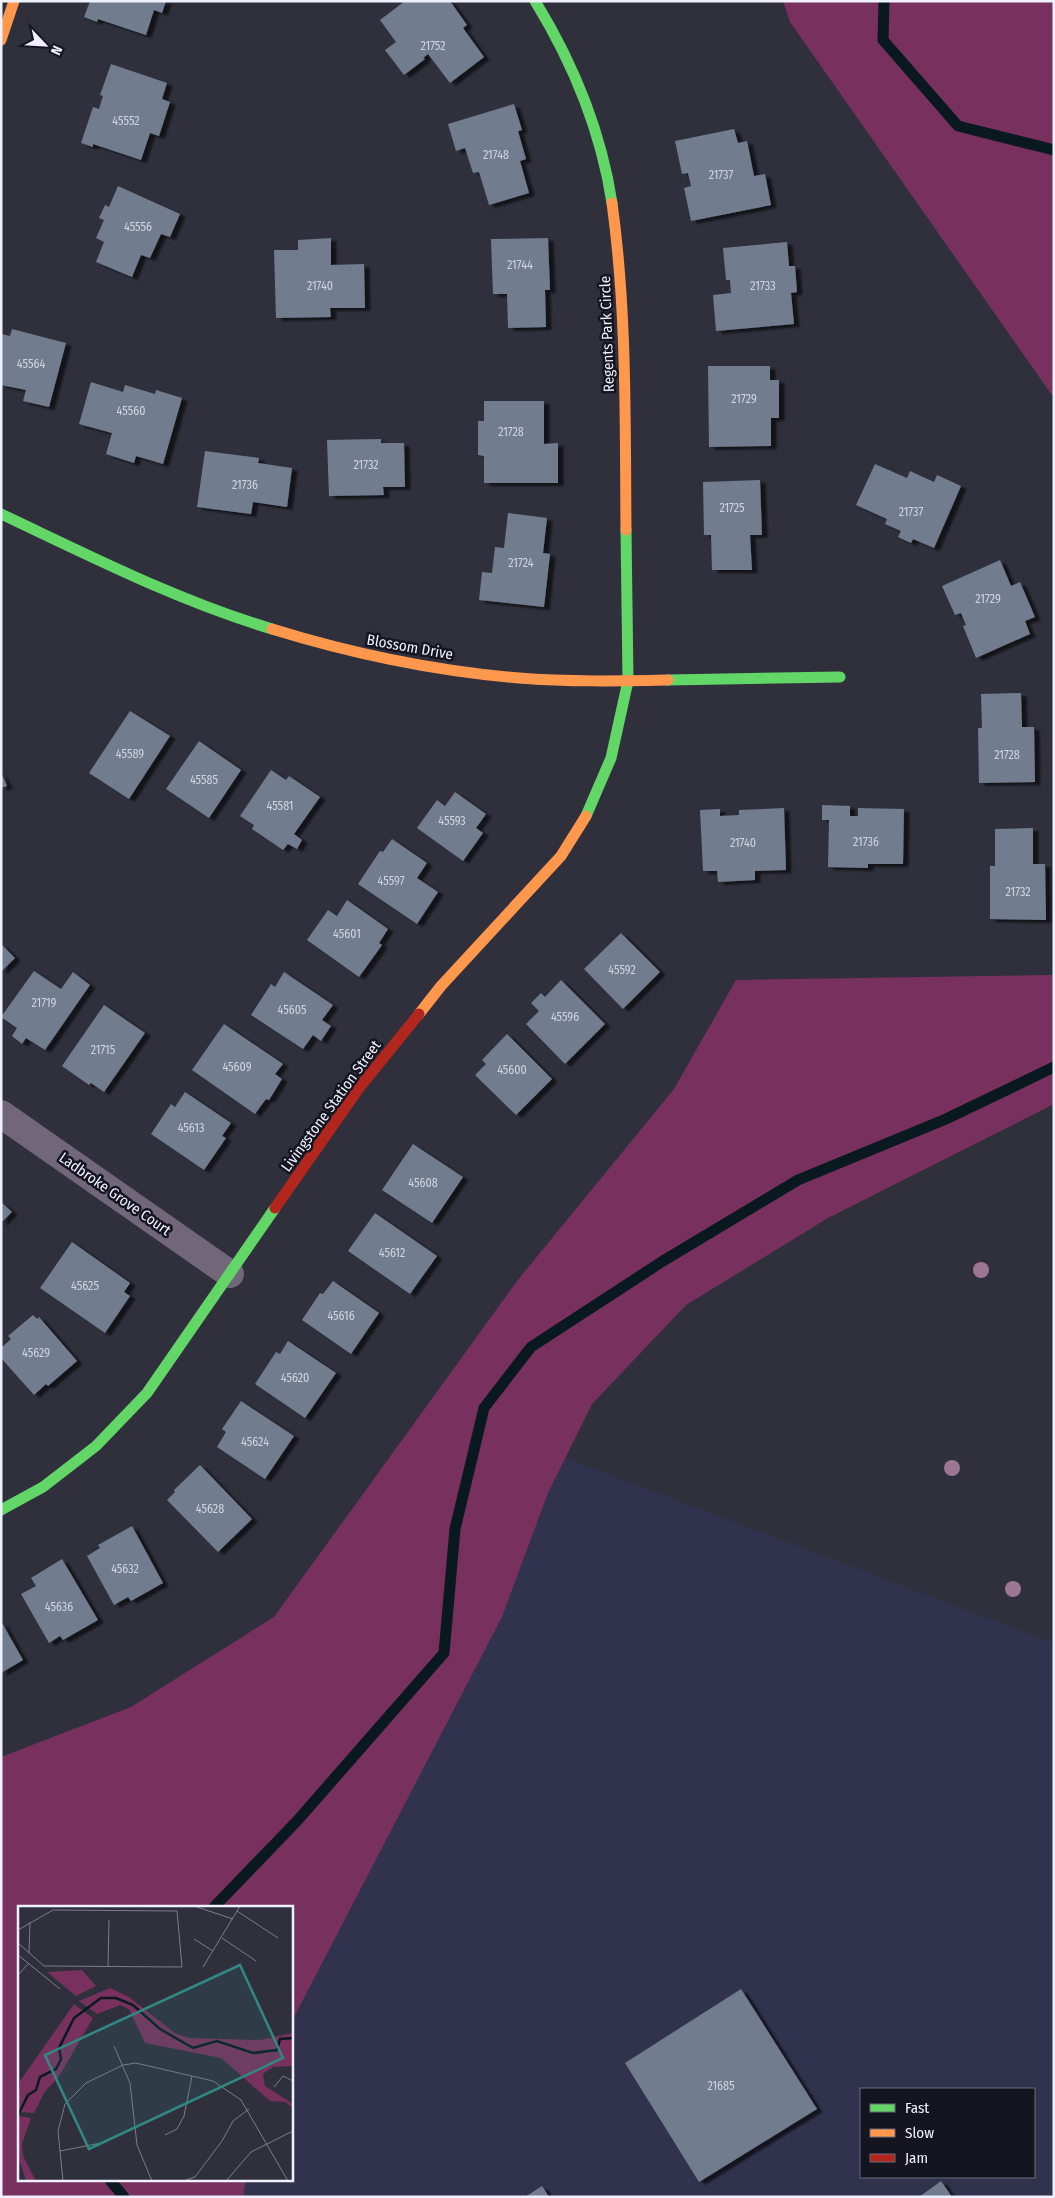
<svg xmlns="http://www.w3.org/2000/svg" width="1055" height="2198" font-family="'Fira Sans Condensed',sans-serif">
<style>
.built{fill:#31324e;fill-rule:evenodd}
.green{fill:#78315e}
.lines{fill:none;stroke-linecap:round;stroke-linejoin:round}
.stream{stroke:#09191f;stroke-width:11}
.building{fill:#717c8e;filter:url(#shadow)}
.street{stroke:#716778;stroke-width:28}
.fast{stroke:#63d668;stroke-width:11}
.slow{stroke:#ff974d;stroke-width:11}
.jam{stroke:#b3261e;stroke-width:11}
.tree{fill:#9d7691}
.labels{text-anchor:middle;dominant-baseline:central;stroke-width:5;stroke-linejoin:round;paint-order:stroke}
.number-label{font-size:12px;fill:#d0d4e2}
.street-label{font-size:15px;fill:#eff1fe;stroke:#141520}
.inset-river{fill:none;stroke:#09191f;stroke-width:2.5}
.inset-road{fill:none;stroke:#7c7d8a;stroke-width:1}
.view{fill:#318884;fill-opacity:0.15;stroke:#318884;stroke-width:2.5}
.inset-edge{fill:none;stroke:#eff1fe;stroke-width:2.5}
</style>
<defs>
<filter id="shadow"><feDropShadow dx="5.5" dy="3" stdDeviation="1" flood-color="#0009"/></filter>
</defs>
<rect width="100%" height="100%" fill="#30303d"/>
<path class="built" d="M565 1458 1054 1643V2197H243L246 2179H291V2023L502 1617 548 1493ZM861 2089H1034V2177H861Z"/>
<g class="green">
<path d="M783 1H1054V398L790 22Z"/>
<path d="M1054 975V1104L828 1218 686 1305 592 1404 548 1493 502 1617 291 2023V1907H19V2179H246L243 2197H1V1757L131 1707 274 1617 517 1281 674 1089 736 980Z"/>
</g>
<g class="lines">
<g class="stream">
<path d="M884 1 883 40 958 126 1054 150"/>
<path d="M214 1907 297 1821 444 1653 455 1529 484 1408 531 1347 663 1261 798 1180 946 1119 1054 1067"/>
<path d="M109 2179 124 2197"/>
</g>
</g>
<g class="building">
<path d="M90 1H166L162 13 154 10 146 35 98 19 97 22 84 17Z"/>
<path d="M405 1H450L467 25 463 28 484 57 450 83 428 54 423 58 425 59 404 75 385 50 396 42 380 20Z"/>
<path d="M111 64 167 83 162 99 170 102 159 136 150 133 141 160 93 144V147L81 143 93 107 99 109 103 96 100 95Z"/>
<path d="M514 104 522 130 518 131 526 159 520 161 529 193 489 205 479 172 473 173 465 148 456 151 448 124Z"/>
<path d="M734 129 738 143 747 141 754 176 765 174 771 205 691 221 684 188 691 186 688 173 682 174 675 141Z"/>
<path d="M118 186 180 214 170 237 161 234 150 258 141 255 132 277 96 262 104 242 96 238 104 220 99 218 105 205 109 207Z"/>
<path d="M331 238V265L364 264 365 308H330L331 317 276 318 274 250H298V240Z"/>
<path d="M548 238 550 290H545L546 327 508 328 507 294H493L491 239Z"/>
<path d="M787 242 789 266H795L797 292 791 293 794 324 716 331 713 295 731 293 730 280H726L723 248Z"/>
<path d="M12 329 66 343 49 407 23 401 26 390 1 385V334L10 336Z"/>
<path d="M708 366H770V380H779V418H771V446L709 447Z"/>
<path d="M91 382 123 392 125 385 155 394 156 390 182 398 163 464 136 456 134 463 106 454 112 433 79 424Z"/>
<path d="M484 401H544V444L558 443V483H484V456L478 455V421H484Z"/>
<path d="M381 439V443H404L405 487H383L384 495 329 496 327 440Z"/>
<path d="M205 451 259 458 258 463 292 468 287 507 253 502 251 514 197 507Z"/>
<path d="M875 464 907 478 910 471 934 482 937 475 961 486 934 548 913 539 911 543 898 537 901 531 885 524 887 519 856 505Z"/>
<path d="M760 480 762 535H750L752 570H712L711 535H704L703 482Z"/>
<path d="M508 513 547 518 543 553 550 554 544 607 479 600 482 572 492 573 495 547 504 548Z"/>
<path d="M1000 560 1011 586 1020 582 1035 617 1025 621 1030 634 976 658 963 626 966 625 961 613 955 615 942 586Z"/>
<path d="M1021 693 1022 727H1034L1035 782 979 783 978 728H982L981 694Z"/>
<path d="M130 711 170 736 129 799 89 773Z"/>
<path d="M199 741 241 770 209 818 166 789Z"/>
<path d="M271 770 286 780 289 776 320 797 294 834 302 840 297 849 288 844 283 850 252 829 254 825 240 816Z"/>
<path d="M1 772 7 786 1 788Z"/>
<path d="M455 792 486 814 476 828 483 833 463 861 417 828 437 800 445 806Z"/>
<path d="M822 805 850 806V816H858V808L904 809 903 864H868V868L828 867 829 820H822Z"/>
<path d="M784 808 786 870 755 871V880L718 882 717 871H703L700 810 720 809V816L739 815V810Z"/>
<path d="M1033 828V864H1045L1046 920 990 919V866H995V829Z"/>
<path d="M392 839 427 863 417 878 438 892 417 924 358 884 380 851 383 852Z"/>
<path d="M347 900 388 929 379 943 382 945 359 977 307 940 328 910 337 916Z"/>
<path d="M621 933 660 972 623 1009 584 969Z"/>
<path d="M1 944 15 958 1 972Z"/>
<path d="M34 971 61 989 73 972 90 985 45 1050 26 1038 22 1044 12 1036 17 1028 1 1017Z"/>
<path d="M284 972 333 1005 322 1020 331 1026 321 1041 313 1035 303 1049 251 1015 271 984 275 987Z"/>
<path d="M561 980 605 1024 565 1064 526 1024 539 1011 531 1003 541 993 545 997Z"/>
<path d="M104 1005 145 1033 104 1092 91 1083 89 1085 62 1066Z"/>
<path d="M224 1024 283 1064 275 1074 282 1079 269 1100 266 1099 255 1114 192 1070Z"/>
<path d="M507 1034 552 1079 516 1115 475 1075 486 1064 482 1060Z"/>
<path d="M185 1092 231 1123 222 1136 226 1138 204 1170 151 1134 171 1104 175 1107Z"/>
<path d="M413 1144 463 1177 432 1223 382 1190Z"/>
<path d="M1 1202 12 1212 1 1223Z"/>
<path d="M375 1213 437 1256 410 1294 348 1251Z"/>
<path d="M72 1242 130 1283 124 1292 130 1296 105 1333 40 1288Z"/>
<path d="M333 1281 379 1313 351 1354 302 1320 320 1293 323 1294Z"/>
<path d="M33 1315 37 1319 39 1317 77 1361 48 1386 46 1384 34 1395 1 1358V1348L11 1339 8 1336Z"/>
<path d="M288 1341 336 1373 305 1418 255 1384 276 1352 280 1354Z"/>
<path d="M241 1401 294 1436 265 1479 217 1447 226 1432 222 1429Z"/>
<path d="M200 1465 252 1519 218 1552 167 1500 175 1492 174 1490Z"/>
<path d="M132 1526 163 1583 131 1601 128 1597 114 1605 87 1556 100 1548 98 1545Z"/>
<path d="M62 1559 98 1620 63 1640 60 1636 49 1643 21 1594 36 1586 31 1578Z"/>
<path d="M1 1621 23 1660 1 1673Z"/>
<path d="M741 1989 817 2109 699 2182 625 2063Z"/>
<path d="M941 2181 952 2197H919Z"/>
<path d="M542 2186 549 2197H525Z"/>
</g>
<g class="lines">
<path class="street" d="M1 1114 230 1274"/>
<g class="fast">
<path d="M535 1C573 63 601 131 612 203"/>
<path d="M1 514C90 556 178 601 272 629"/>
<path d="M668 680 840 677"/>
<path d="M586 816 611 758 628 681 626 530"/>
<path d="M1 1510 43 1487 96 1446 147 1393 275 1208"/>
</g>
<g class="slow">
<path d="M1 40 14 1"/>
<path d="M612 203C627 311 625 421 626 530"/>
<path d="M272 629C353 654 435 671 519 678 569 682 619 681 668 680"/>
<path d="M419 1014 441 986 561 856 586 816"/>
</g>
<path class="jam" d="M275 1208 359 1088 419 1014"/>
</g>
<g class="tree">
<circle cx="981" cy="1270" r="8"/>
<circle cx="952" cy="1468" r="8"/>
<circle cx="1013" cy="1589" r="8"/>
</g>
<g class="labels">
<g class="number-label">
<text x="433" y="46">21752</text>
<text x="126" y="121">45552</text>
<text x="496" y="155">21748</text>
<text x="721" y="175">21737</text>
<text x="138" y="227">45556</text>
<text x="520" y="265">21744</text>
<text x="320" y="286">21740</text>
<text x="763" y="286">21733</text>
<text x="31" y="364">45564</text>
<text x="744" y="399">21729</text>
<text x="131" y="411">45560</text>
<text x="511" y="432">21728</text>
<text x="366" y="465">21732</text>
<text x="245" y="485">21736</text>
<text x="732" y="508">21725</text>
<text x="911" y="512">21737</text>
<text x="521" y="563">21724</text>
<text x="988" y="599">21729</text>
<text x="130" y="754">45589</text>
<text x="1007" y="755">21728</text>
<text x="204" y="780">45585</text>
<text x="280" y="806">45581</text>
<text x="452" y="821">45593</text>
<text x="866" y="842">21736</text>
<text x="743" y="843">21740</text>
<text x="391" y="881">45597</text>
<text x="1018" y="892">21732</text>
<text x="347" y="934">45601</text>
<text x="622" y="970">45592</text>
<text x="44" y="1003">21719</text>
<text x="292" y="1010">45605</text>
<text x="565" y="1017">45596</text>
<text x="103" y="1050">21715</text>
<text x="237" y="1067">45609</text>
<text x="512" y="1070">45600</text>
<text x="191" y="1128">45613</text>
<text x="423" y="1183">45608</text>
<text x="392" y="1253">45612</text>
<text x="85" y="1286">45625</text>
<text x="341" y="1316">45616</text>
<text x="36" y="1353">45629</text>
<text x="295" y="1378">45620</text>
<text x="255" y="1442">45624</text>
<text x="210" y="1509">45628</text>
<text x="125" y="1569">45632</text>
<text x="59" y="1607">45636</text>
<text x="721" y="2086">21685</text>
</g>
<g class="street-label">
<text transform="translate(607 334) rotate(-92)">Regents Park Circle</text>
<text transform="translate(410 647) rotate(10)">Blossom Drive</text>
<text transform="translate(331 1106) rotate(-54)">Livingstone Station Street</text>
<text transform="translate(115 1194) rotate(35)">Ladbroke Grove Court</text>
</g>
</g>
<g transform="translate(18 1906)">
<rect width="275" height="275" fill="#30303d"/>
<path d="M64 64 78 80 58 90 29 66ZM92 82 111 91 158 128 171 132 242 134 275 127V160L255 161 245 168 247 180 275 198V202L267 196 252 195 203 152 127 137 111 103 102 99 79 108 61 95ZM56 98 75 112 40 172 27 185 16 207 0 206 2 175ZM0 210 13 212 4 238 5 250 18 275H8L0 250Z" fill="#78315e"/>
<path class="inset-river" d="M0 209 10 189 18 184 22 171 38 163 43 153 41 142 56 112 83 92H98L115 99 142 123 175 142 199 135 235 147 259 144 262 133 275 132"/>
<path class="inset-road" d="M176 0 215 13M219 5 260 32M0 24 35 4 159 5 164 61 26 60 0 37M204 32 238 55M176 33 195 45M11 47 12 16M0 49 42 83M90 61 91 14M185 61 222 0M0 69 11 57M96 140 112 177 119 239 134 275M256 181 265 170 275 175M147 229 159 223 166 210 174 170M42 245 88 236M168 274 177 271 204 235 215 215 231 203M45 275 40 225 47 198 68 177 105 159 118 157 195 175 223 194 270 275M208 275 233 246 275 225"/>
<path class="view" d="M222 59 265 152 71 243 27 149Z"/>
<rect width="275" height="275" class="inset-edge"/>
</g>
<rect width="1055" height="2198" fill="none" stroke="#eff1fe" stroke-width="5"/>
<rect x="860" y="2088" width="175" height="90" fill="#141520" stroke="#6c6d79"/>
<rect x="870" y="2104" width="25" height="8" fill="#63d668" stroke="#6c6d79"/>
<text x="905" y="2113" font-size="15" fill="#eff1fe">Fast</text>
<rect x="870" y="2129" width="25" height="8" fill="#ff974d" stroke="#6c6d79"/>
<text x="905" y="2138" font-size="15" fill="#eff1fe">Slow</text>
<rect x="870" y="2154" width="25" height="8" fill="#b3261e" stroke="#6c6d79"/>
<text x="905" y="2163" font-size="15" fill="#eff1fe">Jam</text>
<g transform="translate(45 45) rotate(115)" stroke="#141520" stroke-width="4" paint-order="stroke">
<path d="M0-4L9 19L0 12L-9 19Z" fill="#eff1fe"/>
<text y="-8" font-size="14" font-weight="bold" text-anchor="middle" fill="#eff1fe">N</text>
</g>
</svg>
